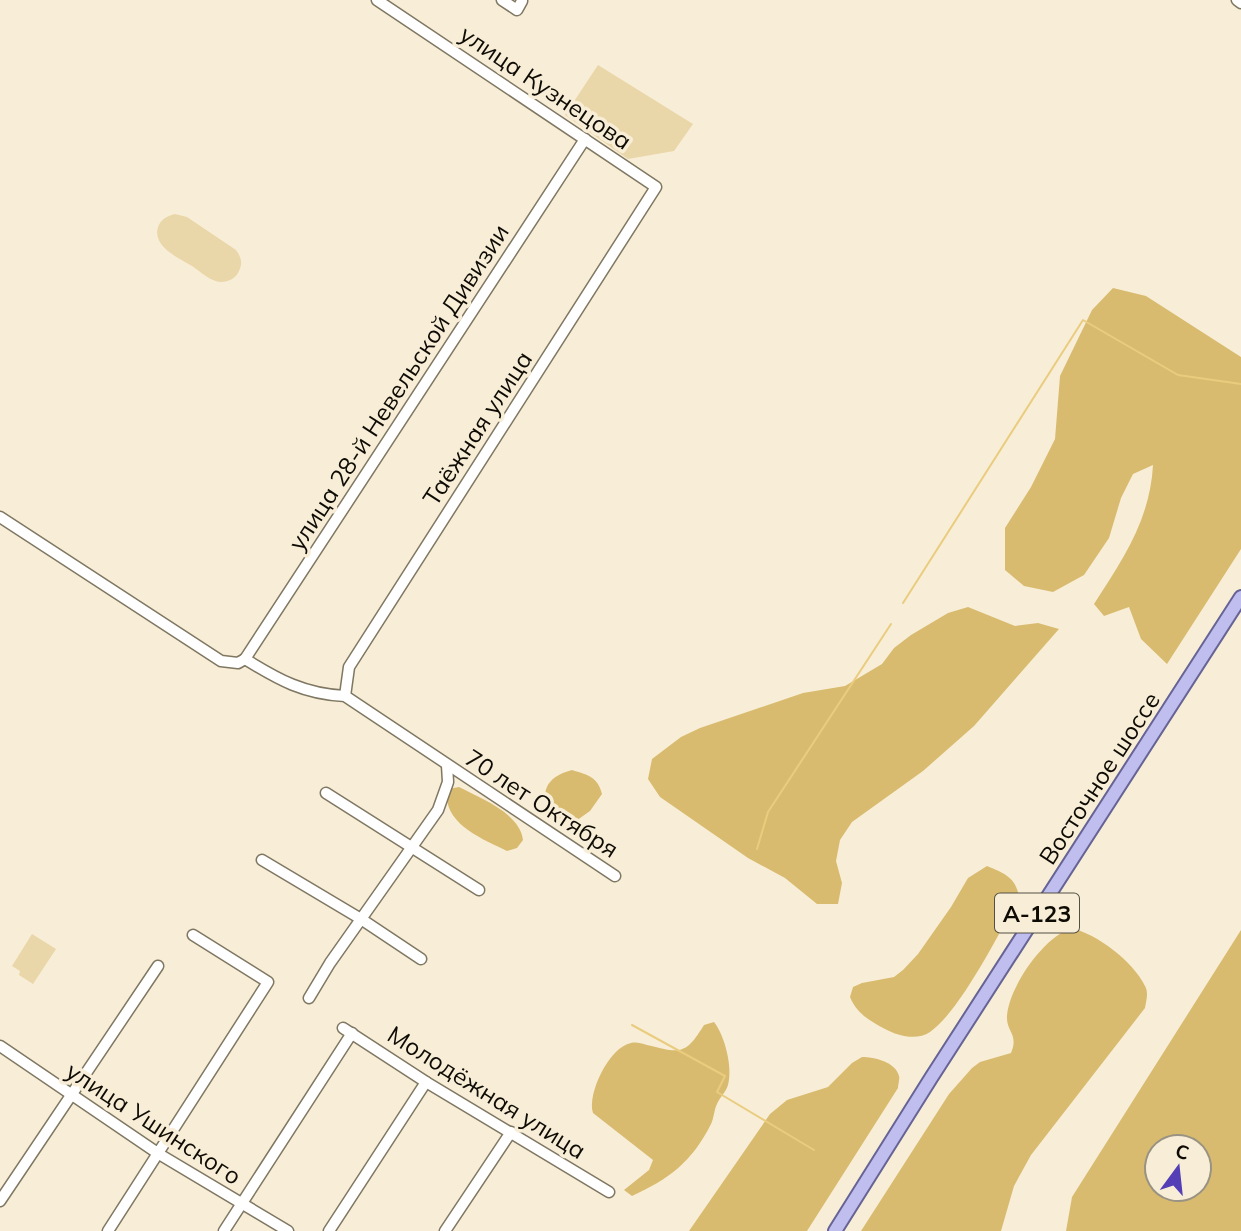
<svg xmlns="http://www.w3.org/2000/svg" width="1241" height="1231" font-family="Mulish,sans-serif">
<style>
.green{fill:#ead7a9}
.forest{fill:#d9bb6f;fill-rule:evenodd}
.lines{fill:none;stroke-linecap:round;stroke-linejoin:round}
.stream{stroke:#eacc7f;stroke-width:2}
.minor-casing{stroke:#7f7762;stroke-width:13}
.major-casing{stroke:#666395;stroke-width:16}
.minor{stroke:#fff;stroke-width:10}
.major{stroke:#c0beee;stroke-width:12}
.labels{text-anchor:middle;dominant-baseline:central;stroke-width:7;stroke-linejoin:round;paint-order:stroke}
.shield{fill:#f8eed7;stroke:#544f44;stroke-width:2}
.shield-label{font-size:23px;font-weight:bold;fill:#0e0b05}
.street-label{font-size:24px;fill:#0e0b05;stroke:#f8eed7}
</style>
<rect width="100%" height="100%" fill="#f8eed7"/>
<g class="green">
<path d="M598 65 693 124 674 151 628 159 565 115Z"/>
<path d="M175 214 187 217 236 250C241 257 243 263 239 271 236 278 229 282 221 282 211 282 201 272 192 266 179 258 152 247 158 227 161 219 167 216 175 214Z"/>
<path d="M32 934 56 949 33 984 19 975 20 971 12 966Z"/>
</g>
<g class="forest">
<path d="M1113 288 1146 296 1241 357V549L1167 664 1141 639 1129 607 1104 616 1094 604C1123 559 1150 520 1153 465L1133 474 1121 498 1109 538 1084 575 1053 592 1024 586 1005 570V528L1031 487 1055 439 1060 376 1092 310Z"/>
<path d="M968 607 1015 626 1038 623 1059 629 974 726 923 771 852 822 840 840 836 861 842 883 838 904H817L785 878 748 858 660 797 648 779 652 759 681 737 700 728 803 693 845 686 882 664 894 648 911 635 948 613Z"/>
<path d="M572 770C588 775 598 777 602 794L590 811 573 823 553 817C538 794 545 777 572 770Z"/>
<path d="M459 787C480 798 520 813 523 840L517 848 507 851C482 839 440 822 448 789Z"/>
<path d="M987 866C1004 873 1017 878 1019 898 999 933 961 1010 930 1032 917 1041 898 1036 885 1029 870 1021 857 1014 850 997L853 987 862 983 894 977 903 970 918 954 951 907 968 878Z"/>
<path d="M1071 928C1097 934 1133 961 1145 986 1149 993 1146 1001 1145 1008L1031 1155 1014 1186 1001 1231H861L949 1094 972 1068 980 1062 1011 1053C1019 1034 1006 1032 1007 1016 1009 987 1043 938 1071 928Z"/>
<path d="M1241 930V1231H1066L1072 1197ZM1157 1147H1199V1189H1157Z"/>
<path d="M714 1022C725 1036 733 1068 728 1085 726 1092 720 1097 717 1104 714 1110 714 1118 711 1124 692 1162 669 1179 632 1196L624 1190 649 1170 653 1160 593 1113C587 1094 609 1047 631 1043 636 1042 641 1043 647 1045 680 1053 685 1056 704 1025Z"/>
<path d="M862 1057C874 1057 896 1062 899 1076 900 1077 898 1086 898 1088L807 1231H689L770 1114 787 1100 828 1087 852 1063Z"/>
</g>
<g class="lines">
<g class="stream">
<path d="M903 603 1083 320 1178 375 1241 384"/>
<path d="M757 849 768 812 891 624"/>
<path d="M632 1025 725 1076 717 1092 814 1150"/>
</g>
<g class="minor-casing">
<g id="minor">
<path d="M502 0 517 10 522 1"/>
<path d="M1237 0 1241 3"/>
<path d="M0 517 221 661 238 663 245 659"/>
<path d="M245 659 585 139"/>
<path d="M245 659C279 680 304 694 345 696L615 876"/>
<path d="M345 696 349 667 656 187 377 0"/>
<path d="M326 793 479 890"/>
<path d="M262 860 361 919 421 959"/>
<path d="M309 998 330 963 438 810 448 782 447 765"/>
<path d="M343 1028 426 1082 609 1192"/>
<path d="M0 1046 159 1154 288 1231"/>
<path d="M0 1201 158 966"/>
<path d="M108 1231 268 982 193 935"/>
<path d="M224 1231 352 1033"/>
<path d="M329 1231 426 1082"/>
<path d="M445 1231 511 1132"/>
</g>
</g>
<g class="major-casing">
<path id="major" d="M835 1231 931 1078 1241 597"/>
</g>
<use href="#minor" class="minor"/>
<use href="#major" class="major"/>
</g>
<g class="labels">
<rect class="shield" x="995" y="893.5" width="84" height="39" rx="5"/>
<g class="shield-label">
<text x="1037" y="913">А-123</text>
</g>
<g class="street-label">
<text transform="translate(546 87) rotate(34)">улица Кузнецова</text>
<text transform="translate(398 387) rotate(-57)">улица 28-й Невельской Дивизии</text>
<text transform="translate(477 428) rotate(-57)">Таёжная улица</text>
<text transform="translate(1099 778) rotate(-57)">Восточное шоссе</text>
<text transform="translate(542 803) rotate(33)">70 лет Октября</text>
<text transform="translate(487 1092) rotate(32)">Молодёжная улица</text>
<text transform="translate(154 1123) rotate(33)">улица Ушинского</text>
</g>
</g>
<g transform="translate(1178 1168) rotate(15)"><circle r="33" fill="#f8eed7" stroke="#9a9383" stroke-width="2"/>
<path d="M0-5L12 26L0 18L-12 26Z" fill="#543fb7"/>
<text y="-10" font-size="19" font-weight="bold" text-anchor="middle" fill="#0e0b05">С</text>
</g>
</svg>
